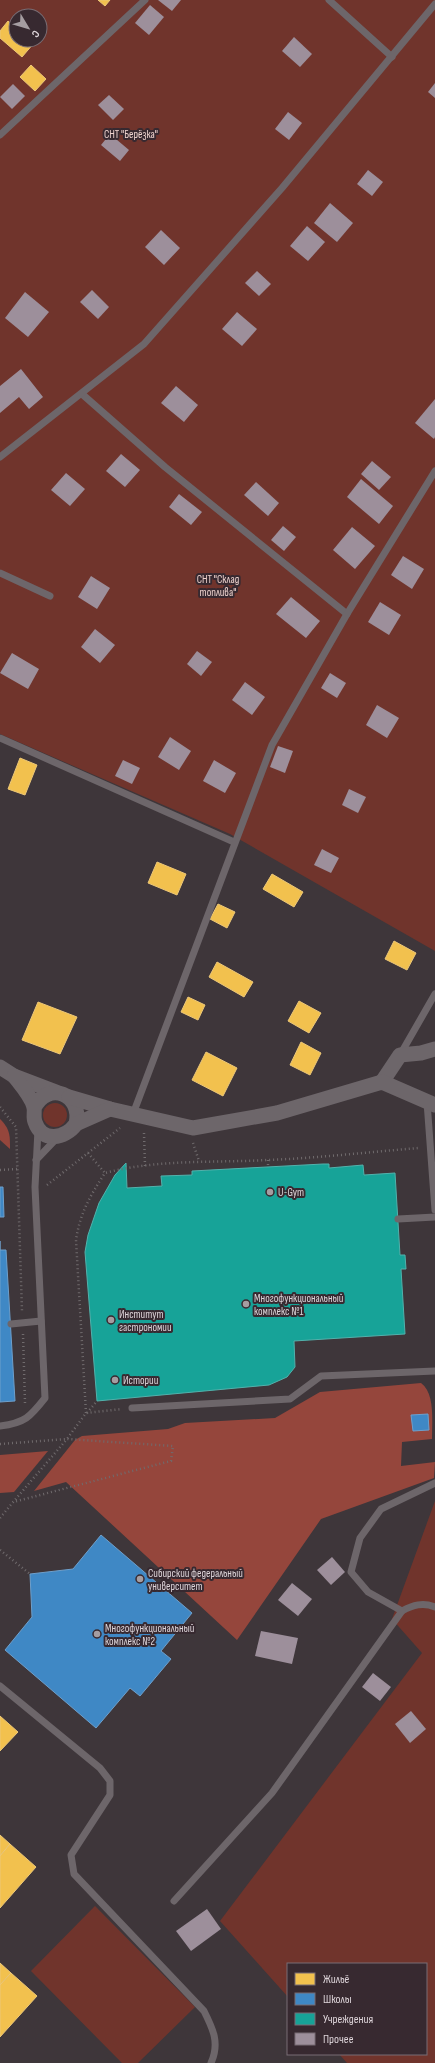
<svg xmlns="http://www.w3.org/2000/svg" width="435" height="2063" font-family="'Sofia Sans Condensed',sans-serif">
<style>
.green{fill:#70342c;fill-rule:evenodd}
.forest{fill:#95463c}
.homes{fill:#f2c14e;stroke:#ecc778}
.schools{fill:#3f88c5;stroke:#6e9fcb}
.public{fill:#17a398;stroke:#52b2ac}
.building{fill:#9d8f9b}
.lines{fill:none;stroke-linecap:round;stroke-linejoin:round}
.path{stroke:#706b6d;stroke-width:2.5;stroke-dasharray:1 3;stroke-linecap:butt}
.lane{stroke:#6d666a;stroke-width:7}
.street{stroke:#6d666a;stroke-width:15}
.poi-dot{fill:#a59da1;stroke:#372930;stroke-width:1.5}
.labels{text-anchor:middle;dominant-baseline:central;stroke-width:4;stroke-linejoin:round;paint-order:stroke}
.park-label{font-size:11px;fill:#eed3ce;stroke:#372930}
.poi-label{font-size:11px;fill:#ddd4d9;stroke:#372930;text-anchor:start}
</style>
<rect width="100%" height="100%" fill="#3e363a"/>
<g class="green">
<path d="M0 0H435V951L230 834 0 734ZM16 16H40V40H16Z"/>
<circle cx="55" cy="1115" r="12"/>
<path d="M435 1501V2063H347L339 2054H426V1964H288V1997L220 1921 422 1653 392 1619Z"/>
<path d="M95 1906 195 2007 138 2063H122L31 1971Z"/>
</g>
<g class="forest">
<path d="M0 1119C10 1129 10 1135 10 1149L0 1140Z"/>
<path d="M421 1383C435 1393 432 1420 432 1439L402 1442 401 1466 435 1462 434 1478 321 1519 237 1640 66 1482 34 1491 75 1440 82 1436 168 1429 185 1423 275 1418 320 1392Z"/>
<path d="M48 1451 14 1492 0 1493V1455Z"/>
</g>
<g class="homes">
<path d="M98 0H110L105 6Z"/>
<path d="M8 21 16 28V40H31L34 43 22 57 0 38V31Z"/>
<path d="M31 65 46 79 35 91 20 77Z"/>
<path d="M20 758 37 765 25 795 8 789Z"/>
<path d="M157 862 186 874 177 895 148 883Z"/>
<path d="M272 874 303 892 294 907 263 889Z"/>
<path d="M218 904 235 912 227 928 210 919Z"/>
<path d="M394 941 416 953 407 970 385 959Z"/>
<path d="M217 962 253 982 244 997 209 977Z"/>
<path d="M188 997 205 1005 198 1020 181 1012Z"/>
<path d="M299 1001 321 1013 309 1033 288 1021Z"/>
<path d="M38 1002 77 1017 60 1054 22 1040Z"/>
<path d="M301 1042 321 1053 310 1075 290 1065Z"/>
<path d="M206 1052 237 1068 223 1096 192 1080Z"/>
<path d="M0 1716 18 1732 0 1751Z"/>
<path d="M0 1835 10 1844 0 1856Z"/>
<path d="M10 1844 36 1867 0 1908V1856Z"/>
<path d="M0 1963 11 1973 0 1985Z"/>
<path d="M11 1973 37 1996 0 2037V1985Z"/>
</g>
<g class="schools">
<path d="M0 1187H3L4 1217H0Z"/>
<path d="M0 1241V1250H6L15 1401 0 1402Z"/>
<path d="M428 1414 429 1430 413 1431 411 1415Z"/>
<path d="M101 1535 192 1613 161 1651 171 1659 140 1696 130 1688 96 1728 5 1650 32 1617 30 1574 73 1569Z"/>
</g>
<path class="public" d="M126 1163 127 1188 162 1186 161 1176 192 1175V1171L323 1164H329V1168L363 1165 364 1175 395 1173 400 1255H405L406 1269H401L405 1334 294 1341 295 1367 287 1377 269 1385 97 1401 85 1252 88 1235 99 1203 115 1175Z"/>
<g class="building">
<path d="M158 0H181L172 11Z"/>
<path d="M150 5 164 17 149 35 135 23Z"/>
<path d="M294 37 312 54 300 67 282 51Z"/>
<path d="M435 83V98L428 92Z"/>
<path d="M13 84 25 96 12 109 0 97Z"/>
<path d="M109 95 124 109 113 120 98 105Z"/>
<path d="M288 112 302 123 289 140 275 129Z"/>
<path d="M110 134 129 150 120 161 101 145Z"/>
<path d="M368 170 383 182 372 196 357 184Z"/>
<path d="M330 203 353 223 337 242 314 223Z"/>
<path d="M307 226 325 242 308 261 290 246Z"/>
<path d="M161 230 180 248 164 265 145 247Z"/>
<path d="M257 271 271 284 259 296 245 283Z"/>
<path d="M92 290 109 307 98 319 80 302Z"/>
<path d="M25 292 49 312 28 337 5 318Z"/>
<path d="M237 312 257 329 242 346 222 329Z"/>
<path d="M21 369 43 397 29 409 19 397 0 413V386Z"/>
<path d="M176 386 198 405 184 422 161 403Z"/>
<path d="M435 399V437L434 439 415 423Z"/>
<path d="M121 454 140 470 125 487 106 471Z"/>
<path d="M372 461 391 477 379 490 361 474Z"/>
<path d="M66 473 85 489 70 506 51 490Z"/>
<path d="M361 479 393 506 379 524 347 497Z"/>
<path d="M256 482 279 503 268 516 244 495Z"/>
<path d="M179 494 202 512 191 525 169 507Z"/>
<path d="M283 526 296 537 284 551 271 540Z"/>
<path d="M352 527 375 546 355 569 333 550Z"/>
<path d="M403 556 424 569 412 589 391 575Z"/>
<path d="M91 576 110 588 97 609 78 597Z"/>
<path d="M291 597 320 621 306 638 276 614Z"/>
<path d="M380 602 401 615 389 635 368 622Z"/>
<path d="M95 629 115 645 100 663 81 647Z"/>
<path d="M197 651 212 662 201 676 187 664Z"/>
<path d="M12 653 39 669 28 689 0 673Z"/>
<path d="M330 673 346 683 337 698 321 688Z"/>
<path d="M245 682 265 697 252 715 232 700Z"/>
<path d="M377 705 399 718 387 738 366 725Z"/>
<path d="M170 737 191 751 179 770 158 757Z"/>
<path d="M278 746 293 751 285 773 270 767Z"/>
<path d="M123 760 140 768 132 784 115 776Z"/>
<path d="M214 760 236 773 225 793 203 781Z"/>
<path d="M349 789 366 797 358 813 342 805Z"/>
<path d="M322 849 339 858 331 873 314 865Z"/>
<path d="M332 1557 345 1572 331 1585 317 1570Z"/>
<path d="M292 1583 312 1599 298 1616 278 1600Z"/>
<path d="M261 1631 298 1638 292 1664 255 1656Z"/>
<path d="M373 1673 391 1687 380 1701 362 1687Z"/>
<path d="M411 1711 426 1729 410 1743 395 1724Z"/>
<path d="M207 1909 221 1929 191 1951 176 1931Z"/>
</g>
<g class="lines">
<g class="path">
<path d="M0 1107 16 1127 22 1311"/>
<path d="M144 1133 145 1166"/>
<path d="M193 1143 199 1161"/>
<path d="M88 1153 105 1173"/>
<path d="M268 1160V1167"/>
<path d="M0 1170 17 1169 18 1171"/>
<path d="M47 1185 120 1128"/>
<path d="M23 1334 25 1403"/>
<path d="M86 1413 76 1240C80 1213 90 1196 105 1173 158 1159 213 1163 268 1160 318 1158 369 1152 419 1148"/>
<path d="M87 1413 97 1401"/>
<path d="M0 1444 67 1439 86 1413 122 1409"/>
<path d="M0 1518C22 1491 45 1465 67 1439L173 1446 171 1461 13 1502"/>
<path d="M0 1550 30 1574"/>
</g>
<g class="lane">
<path d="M329 0 392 57"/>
<path d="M0 135 145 0"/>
<path d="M82 394 165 467 347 614"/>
<path d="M0 457 144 344 282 188 435 4"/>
<path d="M0 573 50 596"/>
<path d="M0 738 234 842"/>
<path d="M400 1055 435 994"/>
<path d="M427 1102 435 1210"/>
<path d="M133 1114 272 745 347 614 435 471"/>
<path d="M36 1160 58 1137"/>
<path d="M398 1219 435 1217"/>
<path d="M11 1324 41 1321"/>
<path d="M132 1408 290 1399 321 1376 435 1371"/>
<path d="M0 1426C25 1423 30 1417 45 1398L35 1187 38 1130"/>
<path d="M435 1483 381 1509 360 1538 351 1572 368 1592 402 1611C413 1605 423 1602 435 1607"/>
<path d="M0 1686 100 1768 110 1781V1795L71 1855 74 1874 204 2011C213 2029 220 2043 211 2063"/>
<path d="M174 1901 272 1793 402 1611"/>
</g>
<g class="street">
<path d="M0 1067 14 1076 56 1092"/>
<path d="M14 1076C21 1085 31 1096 34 1107 35 1112 33 1117 35 1122 42 1143 65 1139 76 1124 83 1094 48 1080 34 1108"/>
<path d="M382 1082 400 1055 421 1053 435 1049"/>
<path d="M69 1097 110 1109 193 1128 277 1113 382 1082 435 1105"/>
<path d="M76 1124 110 1109"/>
</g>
</g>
<g class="poi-dot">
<circle cx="270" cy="1192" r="4"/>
<circle cx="246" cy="1304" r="4"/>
<circle cx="111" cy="1320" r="4"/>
<circle cx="115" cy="1380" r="4"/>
<circle cx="140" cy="1579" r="4"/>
<circle cx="97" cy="1634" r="4"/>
</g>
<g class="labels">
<g class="park-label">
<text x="131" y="134">СНТ "Берёзка"</text>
<text x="218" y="579">СНТ "Склад<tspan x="218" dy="13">топлива"</tspan></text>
</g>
<g class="poi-label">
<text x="278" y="1192">U-Gym</text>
<text x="254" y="1298">Многофункциональный<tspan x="254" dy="13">комплекс №1</tspan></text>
<text x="119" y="1314">Институт<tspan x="119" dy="13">гастрономии</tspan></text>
<text x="123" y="1380">Истории</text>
<text x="148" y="1573">Сибирский федеральный<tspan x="148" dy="13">университет</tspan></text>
<text x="105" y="1628">Многофункциональный<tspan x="105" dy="13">комплекс №2</tspan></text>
</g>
</g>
<rect x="287" y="1963" width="140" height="92" fill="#372930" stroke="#796d74"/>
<rect x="295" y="1973" width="20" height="12" fill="#f2c14e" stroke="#796d74"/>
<text x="323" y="1983" font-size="12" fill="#ddd4d9">Жильё</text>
<rect x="295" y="1993" width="20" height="12" fill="#3f88c5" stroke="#796d74"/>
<text x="323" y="2003" font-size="12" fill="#ddd4d9">Школы</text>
<rect x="295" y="2013" width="20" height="12" fill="#17a398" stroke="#796d74"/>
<text x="323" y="2023" font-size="12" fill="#ddd4d9">Учреждения</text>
<rect x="295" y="2033" width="20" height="12" fill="#9d8f9b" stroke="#796d74"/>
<text x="323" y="2043" font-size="12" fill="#ddd4d9">Прочее</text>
<g transform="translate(28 28) rotate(128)"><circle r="19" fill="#372930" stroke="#796d74"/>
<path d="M0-3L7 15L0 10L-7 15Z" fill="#a59da1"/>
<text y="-6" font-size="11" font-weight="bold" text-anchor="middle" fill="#ddd4d9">С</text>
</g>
</svg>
